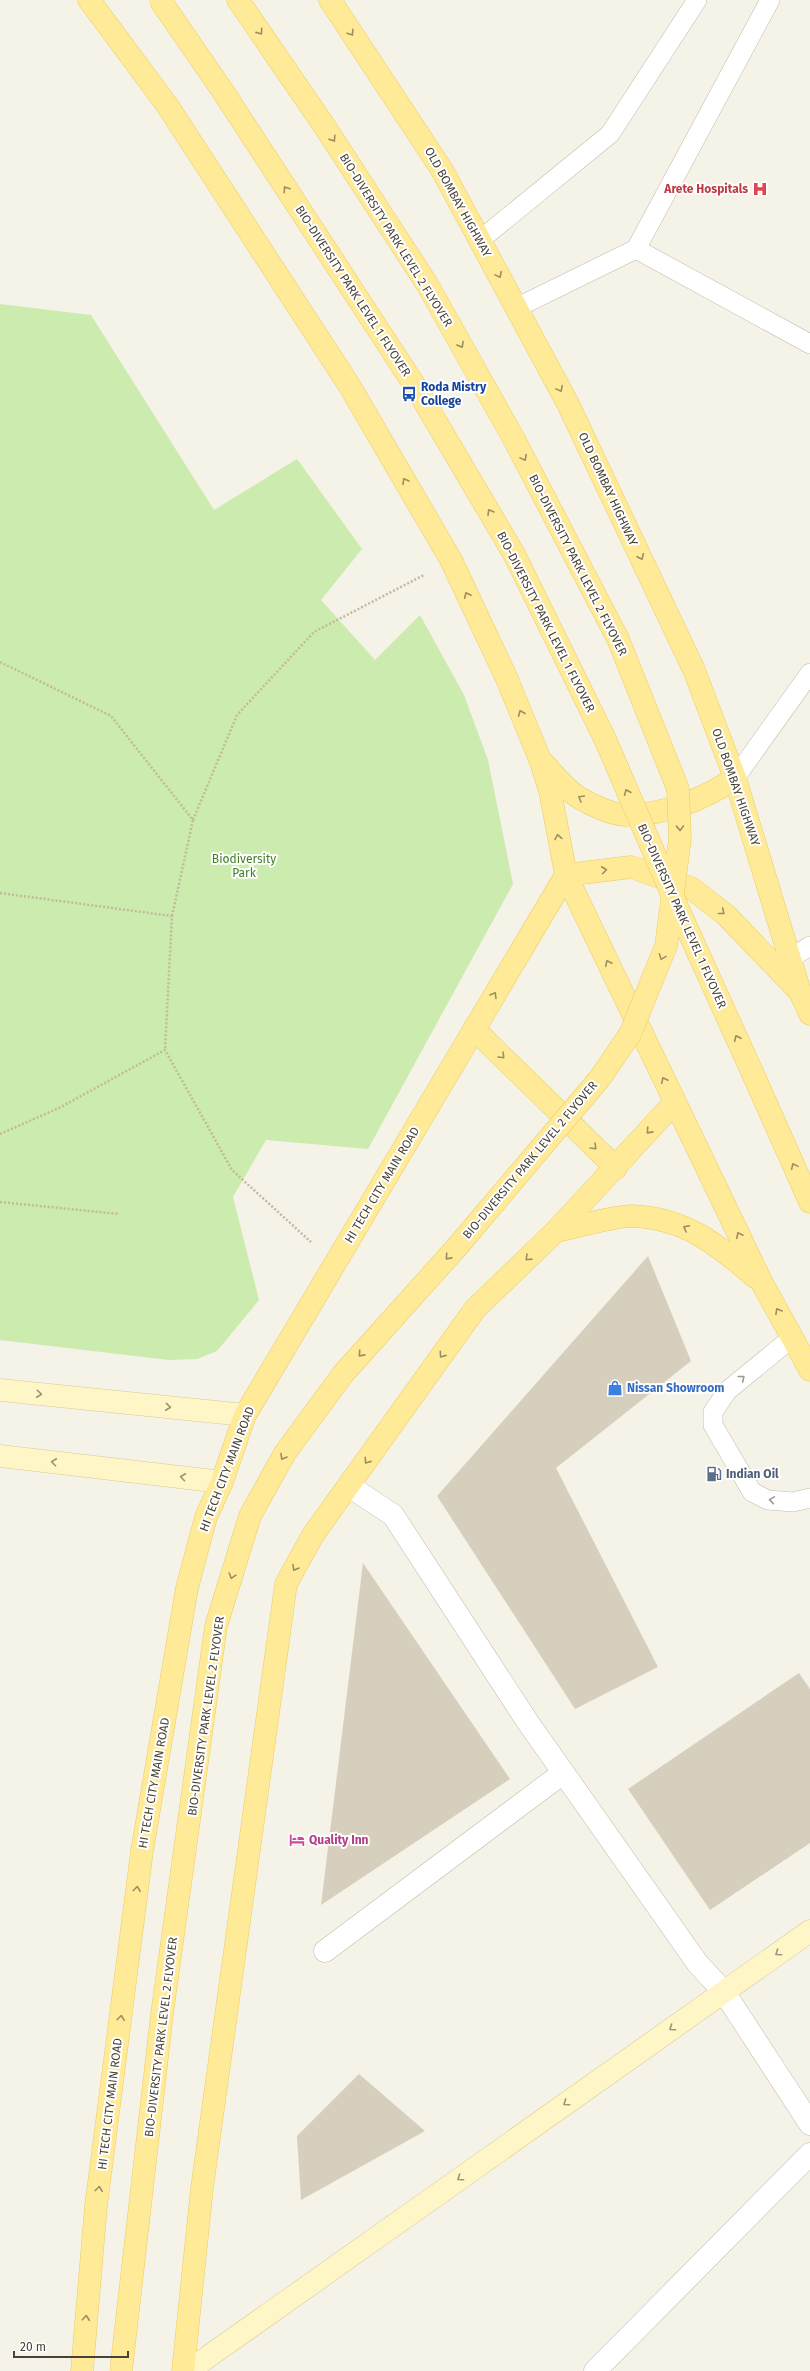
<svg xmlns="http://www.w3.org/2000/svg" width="810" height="2371" font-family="'Fira Sans',sans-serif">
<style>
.green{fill:#cbebaf}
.building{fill:#d7cfbd}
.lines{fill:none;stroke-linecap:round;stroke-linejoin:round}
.lane-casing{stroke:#c1bbaa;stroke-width:20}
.street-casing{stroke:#c1bbaa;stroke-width:23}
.secondary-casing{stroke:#d8cb95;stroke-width:23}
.primary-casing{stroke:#ebcd60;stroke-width:23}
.path{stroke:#c4b99a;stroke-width:2.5;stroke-dasharray:2 2;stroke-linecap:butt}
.lane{stroke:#fff;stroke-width:19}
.street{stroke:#fff;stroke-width:22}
.secondary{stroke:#fff6c8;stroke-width:22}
.primary{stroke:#ffea97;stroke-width:22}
.primary-bridge-casing{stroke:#ebcd60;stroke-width:23;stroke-linecap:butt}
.primary-bridge{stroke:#ffea97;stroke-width:22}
.oneway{stroke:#9b8e62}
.oneway2{stroke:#9b9890}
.oneway3{stroke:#9b9478}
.labels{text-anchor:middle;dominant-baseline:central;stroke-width:4;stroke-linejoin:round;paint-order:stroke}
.health-label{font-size:12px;font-weight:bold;fill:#be3a42;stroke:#fff;text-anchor:end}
.street-label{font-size:12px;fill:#494336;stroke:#fff}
.transit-label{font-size:12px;font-weight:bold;fill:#164399;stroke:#fff;text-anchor:start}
.park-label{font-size:12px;fill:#407f25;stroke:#fff}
.shop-label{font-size:12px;font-weight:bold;fill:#366cbe;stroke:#fff;text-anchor:start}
.service-label{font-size:12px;font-weight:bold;fill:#4e5e75;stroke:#fff;text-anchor:start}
.hotel-label{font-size:12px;font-weight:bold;fill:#b23c85;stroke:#fff;text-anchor:start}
</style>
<rect width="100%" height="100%" fill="#f5f2e8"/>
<path class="green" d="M0 304 91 315 214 510 297 459 362 549 321 600 375 660 420 615 464 695 488 760 513 884 368 1149 266 1140 233 1197 259 1300 217 1351 197 1359 169 1360 0 1340Z"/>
<g class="building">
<path d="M648 1256 691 1361 556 1468 658 1667 575 1709 437 1496Z"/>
<path d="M363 1563 510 1779 321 1905Z"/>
<path d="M799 1673 810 1689V1843L710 1910 628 1789Z"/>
<path d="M359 2074 425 2131 301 2200 297 2136Z"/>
</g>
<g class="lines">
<g class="lane-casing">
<g id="lane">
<path d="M480 240 610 134 697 0"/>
<path d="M636 249 810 344"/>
<path d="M516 308 636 249 770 0"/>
<path d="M735 778 810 673"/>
<path d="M791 958 810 946"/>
<path d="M793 1337 727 1391 713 1412V1425L752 1492 768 1500 793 1502 810 1498"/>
</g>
</g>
<g class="street-casing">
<g id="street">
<path d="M349 1486 393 1515 527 1721 698 1964 724 1992 810 2124"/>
<path d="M325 1951 563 1773"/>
<path d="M595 2371 810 2154"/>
</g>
</g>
<g class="secondary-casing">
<g id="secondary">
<path d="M0 1390 245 1415"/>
<path d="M0 1456 222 1482"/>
<path d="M188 2371 810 1931"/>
</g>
</g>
<g class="primary-casing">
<g id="primary">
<path d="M89 0 167 105 349 385 451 560 507 679 541 762 550 791 566 875 762 1283 810 1370"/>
<path d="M238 0 323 124 427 284 515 441 618 639 678 789"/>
<path d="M330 0 442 170 568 404 694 670 735 778 800 992 810 1014"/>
<path d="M543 763C554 774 565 789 578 797 591 805 612 815 627 815 664 815 705 799 735 778"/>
<path d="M566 875 631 867 691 888 726 915 799 991"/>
<path d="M474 1029 616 1168"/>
<path d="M753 1074 810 1202"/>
<path d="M556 1231C576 1227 614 1216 632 1216 685 1218 717 1244 755 1277"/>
<path d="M82 2371 96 2206 142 1851 187 1588 206 1517 222 1482 245 1415 566 875"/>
<path d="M183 2371 202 2188 286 1584 313 1535 475 1309 556 1231 675 1102"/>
</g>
</g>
<g class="path">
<path d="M0 662 111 716 193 820 237 715 314 632 424 575"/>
<path d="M0 893 172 916 165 1050"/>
<path d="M172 916 193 820"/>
<path d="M0 1134 59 1108 165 1050 232 1170 311 1242"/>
<path d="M0 1202 119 1214"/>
</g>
<use href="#lane" class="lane"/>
<use href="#street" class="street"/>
<use href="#secondary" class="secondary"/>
<use href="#primary" class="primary"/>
<g class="primary-bridge-casing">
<g id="primary-bridge">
<path d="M160 0 222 90 415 386 514 554 605 739 680 913 753 1074"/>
<path d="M121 2371 162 2014 216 1626 250 1516 285 1453 343 1374 457 1247 600 1078 630 1034 666 946 680 839 678 789"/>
</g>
</g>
<use href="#primary-bridge" class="primary-bridge"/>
</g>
<defs><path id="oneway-chevron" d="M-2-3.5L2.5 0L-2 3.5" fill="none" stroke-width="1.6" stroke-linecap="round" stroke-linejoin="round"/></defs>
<g class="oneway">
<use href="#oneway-chevron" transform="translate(260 32) rotate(55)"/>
<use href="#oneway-chevron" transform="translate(351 33) rotate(57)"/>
<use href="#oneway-chevron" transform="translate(333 139) rotate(57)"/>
<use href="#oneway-chevron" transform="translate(286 189) rotate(-123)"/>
<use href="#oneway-chevron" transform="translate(499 275) rotate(62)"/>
<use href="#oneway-chevron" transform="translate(461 345) rotate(61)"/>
<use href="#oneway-chevron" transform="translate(560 389) rotate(62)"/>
<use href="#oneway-chevron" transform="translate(524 458) rotate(62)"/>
<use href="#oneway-chevron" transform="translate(405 481) rotate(-120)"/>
<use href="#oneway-chevron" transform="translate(490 512) rotate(-120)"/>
<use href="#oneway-chevron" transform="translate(641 557) rotate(65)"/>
<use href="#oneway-chevron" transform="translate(467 595) rotate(-115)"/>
<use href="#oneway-chevron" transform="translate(521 713) rotate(-112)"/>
<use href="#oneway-chevron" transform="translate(627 792) rotate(-113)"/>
<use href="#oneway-chevron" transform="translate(581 798) rotate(-150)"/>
<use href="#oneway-chevron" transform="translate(680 828) rotate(88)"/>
<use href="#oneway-chevron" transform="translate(558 837) rotate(-100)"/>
<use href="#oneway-chevron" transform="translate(604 870) rotate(-7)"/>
<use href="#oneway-chevron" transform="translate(722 912) rotate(39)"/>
<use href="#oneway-chevron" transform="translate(662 957) rotate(111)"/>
<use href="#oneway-chevron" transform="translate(608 963) rotate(-116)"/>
<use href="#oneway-chevron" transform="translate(494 995) rotate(-59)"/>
<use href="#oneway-chevron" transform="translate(737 1038) rotate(-115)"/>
<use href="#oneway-chevron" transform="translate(502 1056) rotate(45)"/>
<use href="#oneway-chevron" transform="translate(664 1080) rotate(-116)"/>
<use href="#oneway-chevron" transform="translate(649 1131) rotate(132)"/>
<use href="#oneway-chevron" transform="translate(594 1147) rotate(45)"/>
<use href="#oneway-chevron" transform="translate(794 1166) rotate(-114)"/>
<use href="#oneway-chevron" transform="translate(686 1228) rotate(-153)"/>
<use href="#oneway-chevron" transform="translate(739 1235) rotate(-116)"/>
<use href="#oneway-chevron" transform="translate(448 1257) rotate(132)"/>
<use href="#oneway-chevron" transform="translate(528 1258) rotate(136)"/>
<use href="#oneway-chevron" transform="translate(778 1311) rotate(-119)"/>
<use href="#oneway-chevron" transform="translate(361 1354) rotate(132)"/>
<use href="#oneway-chevron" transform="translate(442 1355) rotate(125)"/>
<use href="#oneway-chevron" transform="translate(283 1457) rotate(120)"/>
<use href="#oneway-chevron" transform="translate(367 1461) rotate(125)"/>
<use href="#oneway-chevron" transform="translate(295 1568) rotate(120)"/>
<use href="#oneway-chevron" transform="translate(232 1576) rotate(107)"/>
<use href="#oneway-chevron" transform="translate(137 1889) rotate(-83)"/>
<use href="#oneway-chevron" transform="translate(121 2018) rotate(-83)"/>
<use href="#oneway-chevron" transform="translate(99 2189) rotate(-83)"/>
<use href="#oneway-chevron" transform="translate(86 2318) rotate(-85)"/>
</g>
<g class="oneway2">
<use href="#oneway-chevron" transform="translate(742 1378) rotate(-39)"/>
<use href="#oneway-chevron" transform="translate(772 1500) rotate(-171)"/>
</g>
<g class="oneway3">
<use href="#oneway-chevron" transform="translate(39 1394) rotate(6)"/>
<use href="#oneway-chevron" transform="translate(168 1407) rotate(6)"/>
<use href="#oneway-chevron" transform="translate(54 1462) rotate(-173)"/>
<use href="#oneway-chevron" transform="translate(183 1477) rotate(-173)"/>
<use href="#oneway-chevron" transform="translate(778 1953) rotate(145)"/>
<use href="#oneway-chevron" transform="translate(672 2028) rotate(145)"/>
<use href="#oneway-chevron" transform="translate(566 2103) rotate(145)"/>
<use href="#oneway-chevron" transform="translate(460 2178) rotate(145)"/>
</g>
<defs>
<g id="hospital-bare" transform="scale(1.2)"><path d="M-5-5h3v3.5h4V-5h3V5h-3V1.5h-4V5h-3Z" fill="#e0444e" stroke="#fff" stroke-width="2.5" paint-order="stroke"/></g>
<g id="bus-bare" transform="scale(1.2)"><path d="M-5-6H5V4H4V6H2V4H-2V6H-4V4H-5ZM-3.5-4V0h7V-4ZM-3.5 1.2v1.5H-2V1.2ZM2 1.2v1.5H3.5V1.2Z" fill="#1a4fb4" stroke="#fff" stroke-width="2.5" paint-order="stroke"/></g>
<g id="shop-bare" transform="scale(1.2)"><path d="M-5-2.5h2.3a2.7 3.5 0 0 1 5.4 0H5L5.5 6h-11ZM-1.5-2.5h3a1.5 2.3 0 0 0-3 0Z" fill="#3f7fe0" stroke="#fff" stroke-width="2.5" paint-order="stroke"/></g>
<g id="fuel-bare" transform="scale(1.2)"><path d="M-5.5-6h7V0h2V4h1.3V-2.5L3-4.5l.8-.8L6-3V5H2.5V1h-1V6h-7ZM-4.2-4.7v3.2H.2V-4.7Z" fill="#5c6f8a" stroke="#fff" stroke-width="2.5" paint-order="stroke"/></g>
<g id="hotel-bare" transform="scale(1.2)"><path d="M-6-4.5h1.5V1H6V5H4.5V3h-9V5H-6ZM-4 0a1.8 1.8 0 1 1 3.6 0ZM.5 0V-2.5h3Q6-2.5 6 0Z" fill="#d1479c" stroke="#fff" stroke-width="2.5" paint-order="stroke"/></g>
</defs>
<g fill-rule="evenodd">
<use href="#hospital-bare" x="760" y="189"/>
<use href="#bus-bare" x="409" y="394"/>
<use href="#shop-bare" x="615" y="1388"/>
<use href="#fuel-bare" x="714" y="1474"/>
<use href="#hotel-bare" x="297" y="1840"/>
</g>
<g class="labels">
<g class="health-label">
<text x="748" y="189">Arete Hospitals</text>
</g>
<g class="street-label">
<text transform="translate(458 202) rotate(61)">OLD BOMBAY HIGHWAY</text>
<text transform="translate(396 240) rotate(58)">BIO-DIVERSITY PARK LEVEL 2 FLYOVER</text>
<text transform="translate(353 291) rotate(57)">BIO-DIVERSITY PARK LEVEL 1 FLYOVER</text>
<text transform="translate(608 489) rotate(65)">OLD BOMBAY HIGHWAY</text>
<text transform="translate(578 565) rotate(63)">BIO-DIVERSITY PARK LEVEL 2 FLYOVER</text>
<text transform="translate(546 622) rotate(63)">BIO-DIVERSITY PARK LEVEL 1 FLYOVER</text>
<text transform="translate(736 787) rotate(71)">OLD BOMBAY HIGHWAY</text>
<text transform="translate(682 916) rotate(66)">BIO-DIVERSITY PARK LEVEL 1 FLYOVER</text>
<text transform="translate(530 1160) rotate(-50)">BIO-DIVERSITY PARK LEVEL 2 FLYOVER</text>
<text transform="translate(382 1185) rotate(-59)">HI TECH CITY MAIN ROAD</text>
<text transform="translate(227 1469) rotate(-69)">HI TECH CITY MAIN ROAD</text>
<text transform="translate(206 1716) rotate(-82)">BIO-DIVERSITY PARK LEVEL 2 FLYOVER</text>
<text transform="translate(154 1783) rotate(-80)">HI TECH CITY MAIN ROAD</text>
<text transform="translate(161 2037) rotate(-83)">BIO-DIVERSITY PARK LEVEL 2 FLYOVER</text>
<text transform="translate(110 2104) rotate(-83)">HI TECH CITY MAIN ROAD</text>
</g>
<g class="transit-label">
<text x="421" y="387">Roda Mistry<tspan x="421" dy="14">College</tspan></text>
</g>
<g class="park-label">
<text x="244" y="859">Biodiversity<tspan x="244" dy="14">Park</tspan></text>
</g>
<g class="shop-label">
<text x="627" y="1388">Nissan Showroom</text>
</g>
<g class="service-label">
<text x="726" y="1474">Indian Oil</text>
</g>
<g class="hotel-label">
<text x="309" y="1840">Quality Inn</text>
</g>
</g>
<path d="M14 2351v6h114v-6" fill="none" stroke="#494336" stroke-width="2"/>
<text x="20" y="2351" font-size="12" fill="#494336" stroke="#ffffff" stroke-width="3" paint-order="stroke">20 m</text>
</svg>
